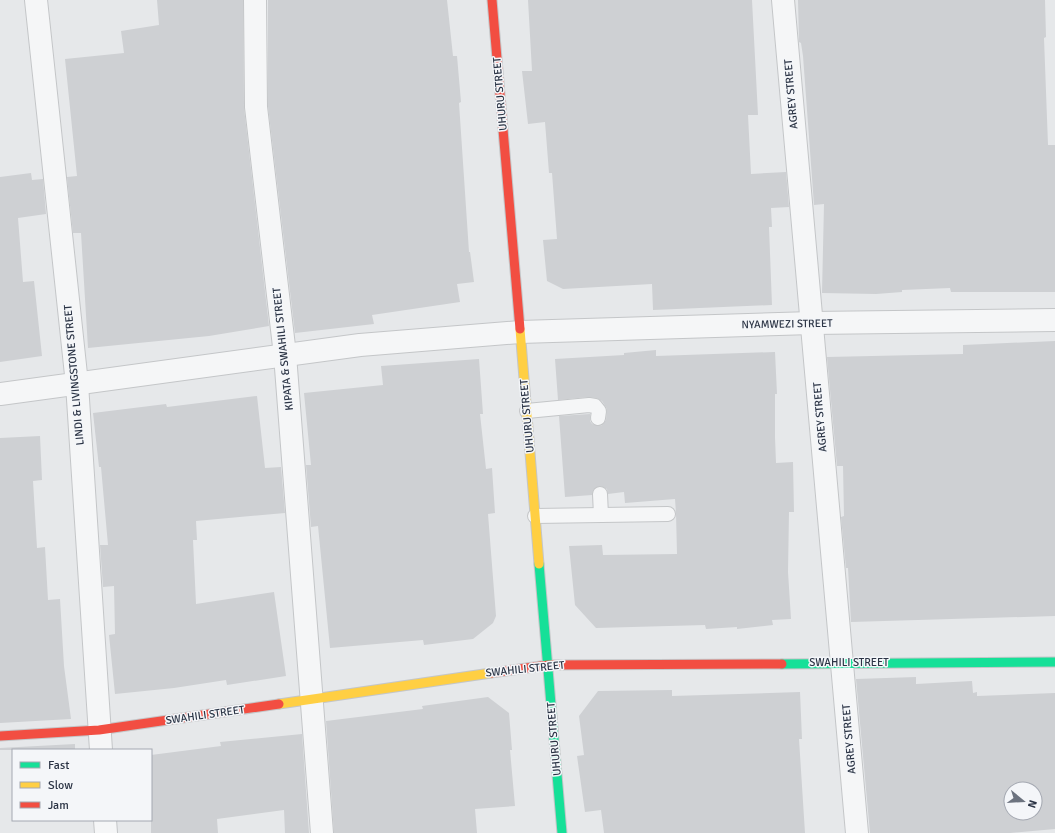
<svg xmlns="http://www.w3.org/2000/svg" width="1055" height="833" font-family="Signika,sans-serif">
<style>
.building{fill:#ced0d3;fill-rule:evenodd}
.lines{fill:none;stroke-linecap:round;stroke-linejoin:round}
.lane-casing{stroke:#c4c6c8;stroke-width:16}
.street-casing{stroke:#c4c6c8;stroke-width:24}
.fast-casing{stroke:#c4c6c8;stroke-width:11}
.slow-casing{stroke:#c4c6c8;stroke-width:11}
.jam-casing{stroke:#c4c6c8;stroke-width:11}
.lane{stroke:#f5f6f7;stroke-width:14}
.street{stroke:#f5f6f7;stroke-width:22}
.fast{stroke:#16e098;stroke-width:9}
.slow{stroke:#ffcf43;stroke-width:9}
.jam{stroke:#f24e42;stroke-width:9}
.labels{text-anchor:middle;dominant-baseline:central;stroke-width:3;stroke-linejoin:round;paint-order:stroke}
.street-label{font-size:11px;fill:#2b3445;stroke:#f4f6f9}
</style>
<rect width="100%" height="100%" fill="#e6e8ea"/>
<g class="building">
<path d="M157 0H243L244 108 269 326 209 336 88 348 81 233H73L67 177 77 176 65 59 124 53 121 31 159 25Z"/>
<path d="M268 0H447L453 56H457L461 102 459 103 469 252H470L474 282 457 284 460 302 372 315 374 324 295 333 268 106Z"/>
<path d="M528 0H752L758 115H748L751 174 786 172 789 207 771 208 772 227H769L772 305 653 310 652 284 563 289 547 281 543 240 557 239 552 173H549L545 122 528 124 522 71H532Z"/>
<path d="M798 0H1045L1046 37 1044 38 1048 145H1055V292H951L950 288 902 290V292L876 294 822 293 824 204 814 205 803 56 801 43 799 42Z"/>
<path d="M31 173 32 180 43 179 46 214 18 218 23 282 34 281 42 356 0 362V177Z"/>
<path d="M1055 341V616L851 622 848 568H846L841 517 844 516 843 466H837L827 357 963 354V345Z"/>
<path d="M656 350V356L775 352 777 394H775V437L776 463 793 462 794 512H789L788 572 791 619 772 620 773 625 737 629V627L706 629 705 625 596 628 575 605 569 546 602 545 603 555 677 554 676 513 675 499 625 503 624 492 608 494 607 489 600 486 593 490 592 495 565 497 559 416 590 414V421L592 424 601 426 606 420 607 409 602 401 596 398 588 397 558 400 555 359 624 355V353Z"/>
<path d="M479 359 483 414H480L486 469 492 468 495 513 488 514 496 616 493 623 473 639 424 645 423 640 330 648 318 526 311 527 306 465H311L304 393 383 385 381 366Z"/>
<path d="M257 396 265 468 281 467 285 513 196 521 197 540H193L196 604 274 592 286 676 227 685 226 680 174 688 115 694 109 635 115 634 114 586 103 587 100 545H108L101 467H99L93 413 166 404 167 407Z"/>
<path d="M40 436 42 480 33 481 37 548 45 547 48 600 60 599 64 666 71 719 0 723V438Z"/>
<path d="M916 677V684L972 681 973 693 977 692V696L1055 693V829L1010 833H870L856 679ZM1011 789H1035V813H1011Z"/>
<path d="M672 690V696L800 692 802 739H799L805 833H604L601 810 585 812 577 756 584 755 579 716 598 691Z"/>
<path d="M488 697 509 713 512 750H510L515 806 475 809 477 833H334L326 721 423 709 422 706Z"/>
<path d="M302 734 309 833H285L284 810 217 819 218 833H151V755L221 746 220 742Z"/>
<path d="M75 744V750H0V748Z"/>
</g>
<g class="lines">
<g class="lane-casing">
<g id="lane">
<path d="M527 411 589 405 595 406 599 411 598 418"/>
<path d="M600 494 601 515"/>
<path d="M535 516 668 514"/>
</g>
</g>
<g class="street-casing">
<g id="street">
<path d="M36 0 77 384 101 750"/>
<path d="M255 0 256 107 285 355 322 833"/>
<path d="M783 0 857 833"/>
<path d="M0 394 360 345 520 332 812 323 1055 320"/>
<path d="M105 820 106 833"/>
</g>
</g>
<g class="fast-casing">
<g id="fast">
<path d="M539 564 562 833"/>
<path d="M782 664 1055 662"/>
</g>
</g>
<g class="slow-casing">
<g id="slow">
<path d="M520 329 539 564"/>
<path d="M279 704 491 673"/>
</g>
</g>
<g class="jam-casing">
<g id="jam">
<path d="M492 0 520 329"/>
<path d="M491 673 548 665 782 664"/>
<path d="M0 736 99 730 279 704"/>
</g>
</g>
<use href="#lane" class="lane"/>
<use href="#street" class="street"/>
<use href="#fast" class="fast"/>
<use href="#slow" class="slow"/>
<use href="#jam" class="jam"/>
</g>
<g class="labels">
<g class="street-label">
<text transform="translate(500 94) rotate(-95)">UHURU STREET</text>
<text transform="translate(791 94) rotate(-95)">AGREY STREET</text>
<text transform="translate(787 324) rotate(-1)">NYAMWEZI STREET</text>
<text transform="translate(283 349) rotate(-96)">KIPATA &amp; SWAHILI STREET</text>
<text transform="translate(74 375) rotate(-95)">LINDI &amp; LIVINGSTONE STREET</text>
<text transform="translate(527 416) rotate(-95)">UHURU STREET</text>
<text transform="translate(820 417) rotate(-95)">AGREY STREET</text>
<text x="849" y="662">SWAHILI STREET</text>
<text transform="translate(525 669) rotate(-6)">SWAHILI STREET</text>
<text transform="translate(205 715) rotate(-8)">SWAHILI STREET</text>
<text transform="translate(554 739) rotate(-95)">UHURU STREET</text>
<text transform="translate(849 739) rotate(-95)">AGREY STREET</text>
</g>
</g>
<rect x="12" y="749" width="140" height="72" fill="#f4f6f9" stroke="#a4a8b1"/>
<rect x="20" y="762" width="20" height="6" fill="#16e098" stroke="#a4a8b1"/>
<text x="48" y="769" font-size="12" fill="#2b3445">Fast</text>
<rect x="20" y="782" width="20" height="6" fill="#ffcf43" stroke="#a4a8b1"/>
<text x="48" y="789" font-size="12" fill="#2b3445">Slow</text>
<rect x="20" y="802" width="20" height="6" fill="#f24e42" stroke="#a4a8b1"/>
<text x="48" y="809" font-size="12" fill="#2b3445">Jam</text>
<g transform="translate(1023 801) rotate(108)"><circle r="19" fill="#f4f6f9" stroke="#a4a8b1"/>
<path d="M0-3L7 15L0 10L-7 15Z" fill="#6c737f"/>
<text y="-6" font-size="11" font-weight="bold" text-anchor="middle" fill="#2b3445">N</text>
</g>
</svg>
